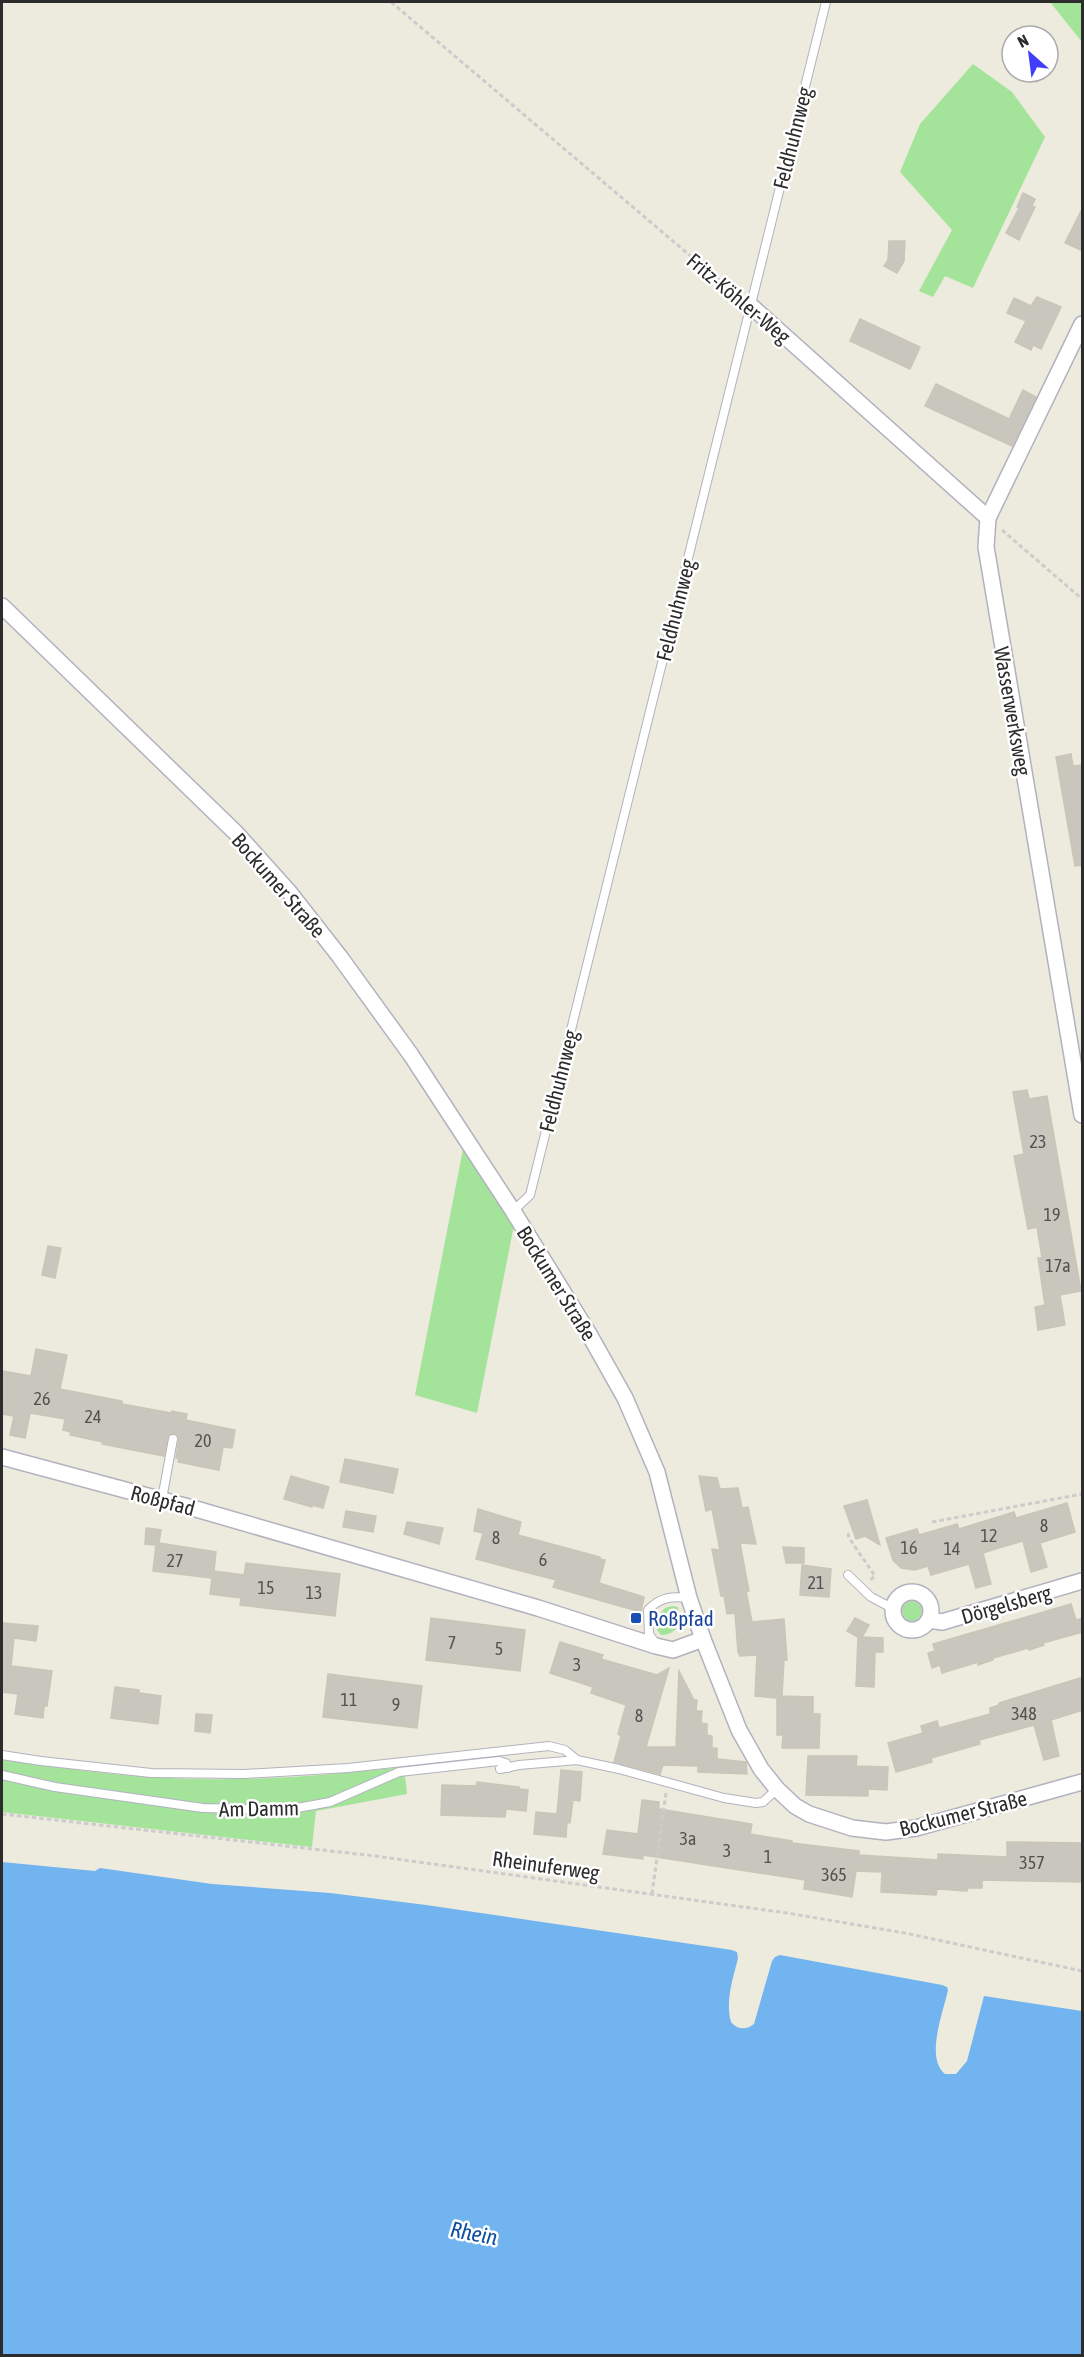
<svg xmlns="http://www.w3.org/2000/svg" width="1084" height="2357" font-family="'Asap Condensed',sans-serif">
<style>
.green{fill:#a4e49a}
.water{fill:#71b4ef}
.building{fill:#c9c6bd;stroke:#c9c6b7;stroke-width:1.5}
.lines{fill:none;stroke-linecap:round;stroke-linejoin:round}
.lane-casing{stroke:#b2b2bf;stroke-width:10}
.street-casing{stroke:#b2b2bf;stroke-width:18}
.path{stroke:#ccc;stroke-width:3;stroke-dasharray:4.5 3;stroke-linecap:butt}
.lane{stroke:#fff;stroke-width:8}
.street{stroke:#fff;stroke-width:15}
.transit-dot{fill:#1a4fb4;stroke:#fff;stroke-width:2}
.labels{text-anchor:middle;dominant-baseline:central;stroke-width:5;stroke-linejoin:round;paint-order:stroke}
.number-label{font-size:18px;fill:#535250}
.street-label{font-size:21px;fill:#2c2c2c;stroke:#fff}
.transit-label{font-size:21px;fill:#164399;stroke:#fff;text-anchor:start}
.water-label{font-size:22px;font-style:italic;fill:#0d4f9e;stroke:#fff}
</style>
<rect width="100%" height="100%" fill="#edeade"/>
<g class="green">
<path d="M1050 2H1082V42Z"/>
<path d="M973 64 1012 92 1045 137 973 288 945 276 933 297 919 291 952 230 900 172 920 124Z"/>
<path d="M464 1144 515 1220 477 1413 415 1395Z"/>
<circle cx="912" cy="1611" r="10"/>
<path d="M672 1606 678 1607C680 1623 679 1634 661 1635L657 1630 656 1618 665 1608Z"/>
<path d="M2 1758C51 1767 101 1774 152 1777 236 1783 320 1776 404 1767L407 1794 316 1811 312 1847 2 1812Z"/>
</g>
<path class="water" d="M2 1862 95 1871 100 1868 212 1884 330 1893 426 1905 732 1950 737 1952 738 1958C733 1979 725 2001 731 2022 737 2030 747 2030 754 2024L772 1961 775 1957 780 1955 942 1985 947 1987 948 1990C943 2013 925 2058 945 2074H956L967 2061 984 1996 1082 2011V2355H2Z"/>
<g class="building">
<path d="M1023 193 1035 199 1032 206 1035 207 1019 240 1006 233 1019 208 1017 207Z"/>
<path d="M1083 207V251L1065 243Z"/>
<path d="M889 241H905L904 261 897 273 884 266 888 260Z"/>
<path d="M1037 297 1061 307 1041 349 1033 345 1031 350 1015 342 1026 321 1007 313 1014 298 1031 306Z"/>
<path d="M860 319 920 347 910 369 850 341Z"/>
<path d="M936 384 1009 419 1023 390 1036 397 1012 446 925 406Z"/>
<path d="M1071 754 1073 766 1083 765V865L1075 866 1056 757Z"/>
<path d="M1027 1090 1029 1099 1047 1096 1081 1291 1060 1295 1065 1325 1038 1330 1035 1307 1045 1305 1038 1258H1042L1037 1227 1028 1229 1014 1156 1024 1154 1013 1092Z"/>
<path d="M48 1246 61 1248 55 1278 42 1275Z"/>
<path d="M36 1349 67 1355 60 1389 122 1401V1404L171 1413 172 1411 187 1414 186 1420 235 1430 232 1448 223 1447 219 1470 178 1462 179 1458H176L179 1438 175 1433 168 1436 164 1456 102 1444 103 1442 70 1435 71 1432 63 1430 65 1419 30 1413 25 1438 10 1435 14 1416 2 1414V1371L31 1376Z"/>
<path d="M345 1459 398 1469 393 1493 340 1482Z"/>
<path d="M291 1476 329 1487 323 1508 312 1505V1507L284 1499Z"/>
<path d="M699 1476 717 1478 720 1489 738 1488 742 1508 748 1507 756 1544 740 1543 749 1591H746L752 1622 784 1619 787 1660H784L782 1696 813 1697V1714H820L819 1748H782L783 1735H777V1698L755 1696 757 1655 740 1656 738 1652 735 1613 727 1614 724 1596H721L712 1549 720 1550 712 1509 706 1511Z"/>
<path d="M867 1500 880 1545 865 1536 856 1539 844 1506Z"/>
<path d="M1067 1503 1075 1532 1040 1543 1047 1567 1031 1572 1023 1541 1005 1546 983 1553 991 1584 976 1588 969 1564 931 1575 928 1566 915 1570 901 1568 893 1560 886 1538 917 1529 919 1535 957 1524 959 1529 1014 1512 1016 1518Z"/>
<path d="M478 1509 521 1522 518 1535 600 1557V1559L605 1560 599 1583 644 1597 641 1612 553 1587 556 1580 476 1559 483 1533 474 1531Z"/>
<path d="M346 1511 376 1516 373 1532 343 1527Z"/>
<path d="M407 1522 443 1528 439 1544 404 1534Z"/>
<path d="M146 1528 161 1530 159 1543 216 1552 214 1571 244 1575 246 1563 340 1574 335 1616 240 1605 241 1598 210 1594 212 1578 153 1571 156 1545 145 1544Z"/>
<path d="M783 1547 804 1548V1563H786Z"/>
<path d="M802 1565 831 1569 829 1597 800 1595Z"/>
<path d="M1071 1604 1076 1620 1083 1618V1632L1043 1643 1044 1645 1029 1650 1028 1648 993 1658V1660L978 1665V1662L942 1673 940 1665 932 1668 928 1653 935 1651 933 1644Z"/>
<path d="M431 1618 525 1630 520 1671 426 1660Z"/>
<path d="M855 1618 869 1625 862 1637 883 1638V1652H875L874 1687 856 1686 858 1637 847 1631Z"/>
<path d="M2 1623 38 1626 36 1641 14 1638 11 1666 52 1671 47 1706H44L43 1718 15 1714 18 1694 2 1692Z"/>
<path d="M560 1642 603 1655 601 1659 657 1675 669 1668 646 1747H676L679 1671 694 1700H697L696 1711H702L701 1723 707 1724V1735L712 1736V1748H717V1759L746 1762 747 1774 698 1772V1766L663 1765 660 1774 614 1762 621 1736 618 1734 626 1705 591 1693 593 1687 550 1673Z"/>
<path d="M328 1674 422 1686 417 1728 323 1717Z"/>
<path d="M1083 1677V1710L1051 1720 1059 1756 1044 1760 1034 1725 979 1740 980 1744 931 1758 932 1762 896 1772 888 1743 923 1733 921 1726 937 1721 939 1728 990 1714V1708L999 1705V1703Z"/>
<path d="M115 1687 139 1690V1693L161 1696 158 1724 111 1718Z"/>
<path d="M196 1714 212 1715 210 1733 195 1731Z"/>
<path d="M808 1756H857L856 1766 888 1767 887 1790 868 1789V1796L806 1795Z"/>
<path d="M561 1770 582 1772 580 1801 573 1800 570 1823 567 1822 566 1837 534 1834 536 1812 557 1814Z"/>
<path d="M477 1782 519 1787V1789L528 1790 526 1811 506 1809 505 1817 441 1815 442 1785 476 1786Z"/>
<path d="M642 1800 659 1802V1809L752 1824 750 1834 792 1841V1843L859 1851V1855L938 1860V1854L1007 1857V1842L1083 1843V1882L982 1880V1888H968L967 1891 937 1889 936 1895 881 1892 882 1872 856 1871 852 1897 804 1889 805 1880 643 1855V1859L603 1854 607 1830 638 1834Z"/>
</g>
<g class="lines">
<g class="lane-casing">
<g id="lane">
<path d="M513 1211 530 1195 826 2"/>
<path d="M162 1499 173 1439"/>
<path d="M848 1575 871 1597 892 1608"/>
<path d="M656 1644 649 1634 648 1610C660 1597 672 1596 689 1598"/>
<path d="M2 1755 41 1761 151 1773 244 1774 348 1768 549 1746 565 1750 577 1760"/>
<path d="M500 1769 519 1765 577 1760 619 1769 724 1798 756 1803 763 1802 777 1789"/>
<path d="M2 1775 55 1787 203 1808 286 1810 330 1802 399 1772 499 1761 506 1763 508 1768"/>
</g>
</g>
<g class="street-casing">
<g id="street">
<path d="M750 305 988 518"/>
<path d="M1082 324 988 518 986 547 1082 1115"/>
<path d="M2 606 236 833 290 893 340 957 411 1055 513 1211 589 1334 625 1398 657 1472 689 1598 703 1639 739 1730 761 1769 777 1789 795 1806 809 1814 852 1828 886 1832 916 1828 1082 1782"/>
<path d="M2 1457 196 1509 538 1608 656 1646 673 1650 703 1639"/>
<circle cx="912" cy="1611" r="19"/>
<path d="M929 1620 942 1622 1082 1581"/>
</g>
</g>
<g class="path">
<path d="M391 2 739 297"/>
<path d="M1002 530 1082 599"/>
<path d="M932 1522 1082 1494"/>
<path d="M848 1533 849 1538 875 1576 869 1581"/>
<path d="M2 1814 375 1856 787 1913 905 1933 1082 1971"/>
<path d="M652 1894 666 1793"/>
</g>
<use href="#lane" class="lane"/>
<use href="#street" class="street"/>
</g>
<rect class="transit-dot" x="630" y="1612" width="12" height="12" rx="3"/>
<g class="labels">
<g class="number-label">
<text x="1038" y="1141">23</text>
<text x="1052" y="1214">19</text>
<text x="1058" y="1265">17a</text>
<text x="42" y="1398">26</text>
<text x="93" y="1416">24</text>
<text x="203" y="1440">20</text>
<text x="1044" y="1525">8</text>
<text x="989" y="1535">12</text>
<text x="496" y="1537">8</text>
<text x="909" y="1547">16</text>
<text x="952" y="1548">14</text>
<text x="543" y="1559">6</text>
<text x="175" y="1560">27</text>
<text x="816" y="1582">21</text>
<text x="266" y="1587">15</text>
<text x="314" y="1592">13</text>
<text x="452" y="1642">7</text>
<text x="499" y="1648">5</text>
<text x="577" y="1664">3</text>
<text x="349" y="1699">11</text>
<text x="396" y="1704">9</text>
<text x="1024" y="1713">348</text>
<text x="639" y="1715">8</text>
<text x="688" y="1838">3a</text>
<text x="727" y="1850">3</text>
<text x="768" y="1856">1</text>
<text x="1032" y="1862">357</text>
<text x="834" y="1874">365</text>
</g>
<g class="street-label">
<text transform="translate(792 138) rotate(-76)">Feldhuhnweg</text>
<text transform="translate(739 298) rotate(40)">Fritz-Köhler-Weg</text>
<text transform="translate(675 610) rotate(-76)">Feldhuhnweg</text>
<text transform="translate(1013 711) rotate(80)">Wasserwerksweg</text>
<text transform="translate(279 885) rotate(49)">Bockumer Straße</text>
<text transform="translate(558 1081) rotate(-76)">Feldhuhnweg</text>
<text transform="translate(557 1283) rotate(58)">Bockumer Straße</text>
<text transform="translate(163 1500) rotate(15)">Roßpfad</text>
<text transform="translate(1006 1604) rotate(-16)">Dörgelsberg</text>
<text transform="translate(259 1808) rotate(-1)">Am Damm</text>
<text transform="translate(963 1813) rotate(-14)">Bockumer Straße</text>
<text transform="translate(546 1865) rotate(8)">Rheinuferweg</text>
</g>
<g class="transit-label">
<text x="648" y="1618">Roßpfad</text>
</g>
<g class="water-label">
<text transform="translate(474 2233) rotate(11)">Rhein</text>
</g>
</g>
<rect width="1084" height="2357" fill="none" stroke="#2c2c2c" stroke-width="6"/>
<g transform="translate(1030 54) rotate(332)"><circle r="28" fill="#ffffff" stroke="#ababab" stroke-width="1.5"/>
<path d="M0-4.5L10 22L0 15L-10 22Z" fill="#413efb"/>
<text y="-9" font-size="16" font-weight="bold" text-anchor="middle" fill="#2c2c2c">N</text>
</g>
</svg>
